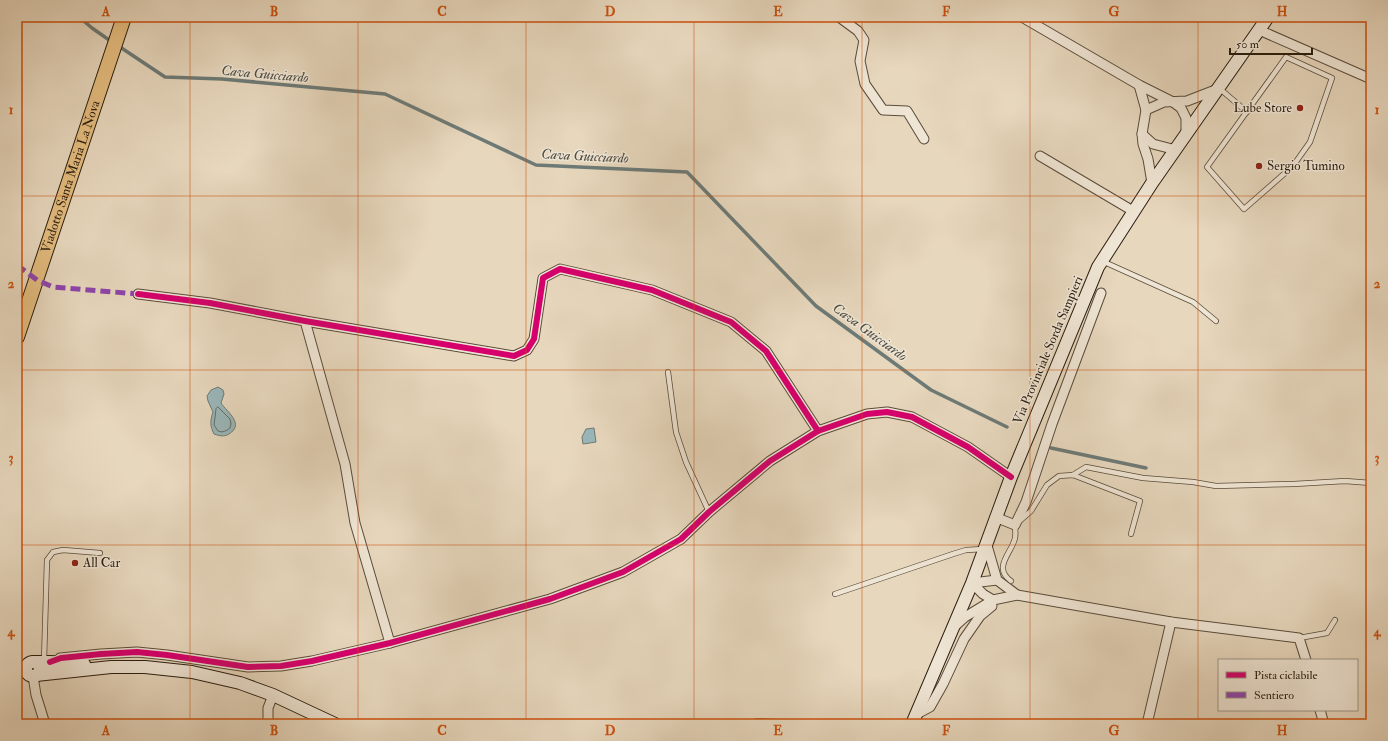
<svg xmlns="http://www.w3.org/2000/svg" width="1388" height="741" font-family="'IM FELL Double Pica',serif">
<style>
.water{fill:#9ab7ba;stroke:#6d7a76}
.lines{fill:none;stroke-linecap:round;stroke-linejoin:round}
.shore{stroke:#626a65;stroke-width:1}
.stream{stroke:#6d7a76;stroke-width:3.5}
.lane-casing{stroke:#594c3b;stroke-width:6}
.street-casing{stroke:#594c3b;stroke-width:11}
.secondary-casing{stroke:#2a1e10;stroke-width:14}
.primary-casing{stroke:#2a1e10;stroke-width:16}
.lane{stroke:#efe5d4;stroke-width:4.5}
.street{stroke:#efe5d4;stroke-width:9}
.secondary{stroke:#efe5d4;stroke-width:12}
.primary{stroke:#e4bc7e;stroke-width:14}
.quiet{stroke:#8e44ad;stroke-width:5;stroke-dasharray:10 5;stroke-linecap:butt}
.cycleway-casing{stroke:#efe5d4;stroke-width:8}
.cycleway{stroke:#d6006c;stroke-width:6}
.grid{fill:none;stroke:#cc500d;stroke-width:1;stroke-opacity:0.55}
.poi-dot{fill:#8f2418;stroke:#efe5d4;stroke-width:1.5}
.labels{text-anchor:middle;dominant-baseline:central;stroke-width:3;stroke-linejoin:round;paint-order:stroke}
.poi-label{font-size:13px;fill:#2a1e10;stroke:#efe5d4;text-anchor:start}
.street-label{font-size:13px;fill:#2a1e10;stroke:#efe5d4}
.water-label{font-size:14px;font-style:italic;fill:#4c4c43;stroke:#efe5d4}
.neatline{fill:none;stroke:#cc500d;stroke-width:1.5}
.grid-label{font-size:13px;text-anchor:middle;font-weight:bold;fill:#cc500d}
</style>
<rect width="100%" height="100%" fill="#e7d7bd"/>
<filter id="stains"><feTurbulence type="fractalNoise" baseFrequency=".005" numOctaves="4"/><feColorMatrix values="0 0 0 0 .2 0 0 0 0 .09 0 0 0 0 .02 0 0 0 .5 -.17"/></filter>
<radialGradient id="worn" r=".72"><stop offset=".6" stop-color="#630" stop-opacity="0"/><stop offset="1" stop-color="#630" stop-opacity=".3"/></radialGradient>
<g class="water">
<path d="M218 387 223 390 224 394 221 403C227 412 245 424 229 434 224 437 220 436 214 434 210 426 210 421 213 412L208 401 207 396 211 390Z"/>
<path d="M594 428 596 442 583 444 582 437 586 429Z"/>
</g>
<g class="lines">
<path class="shore" d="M218 407 230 419 231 424 230 428C226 431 223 433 218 431L214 425 216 409Z"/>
<g class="stream">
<path d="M79 17 92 28 112 42"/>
<path d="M117 45 165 77 222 79 385 94 536 165 687 172 816 306 931 390 1007 427"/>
<path d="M1051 448 1146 468"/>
</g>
<g class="lane-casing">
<g id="lane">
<path d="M1286 57 1332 78 1310 142 1293 166 1244 209 1207 167Z"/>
<path d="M1219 88 1247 112"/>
<path d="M1102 261 1193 302 1216 321"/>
<path d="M668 372 676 432 686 462 709 512"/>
<path d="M1073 475 1086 467 1143 478 1193 482 1216 486 1294 484 1345 481 1371 483"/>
<path d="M1011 581C992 567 1012 553 1015 538 1016 534 1015 529 1015 525L1031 511 1047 485 1059 476 1073 475 1140 501 1131 534"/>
<path d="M835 594 953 554 966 550 984 549"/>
<path d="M1299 638 1327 633 1335 620"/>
<path d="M44 661 47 560 53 552 63 550 100 553"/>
<path d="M747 724 757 721 823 724"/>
</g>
</g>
<g class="street-casing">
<g id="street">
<path d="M839 17 858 31 864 40 860 61 865 84 883 110 907 111 924 139"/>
<path d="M1022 17 1139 85 1173 102 1181 108 1186 118V134"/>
<path d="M1259 30 1371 79"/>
<path d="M1139 85 1146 110 1142 134 1143 144 1148 159 1152 183"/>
<path d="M1146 110 1164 102 1187 101 1218 89"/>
<path d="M1142 134 1153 144 1176 150"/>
<path d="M1040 156 1133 211"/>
<path d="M138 294 210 303 305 321 514 356 527 350 534 339 543 278 560 269 652 290 731 322 766 351 818 431"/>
<path d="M305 321 345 464 355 523 390 643"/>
<path d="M995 517 1015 525 1026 502 1052 424 1101 293"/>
<path d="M986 542 997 580 1017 595"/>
<path d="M972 583 983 594 993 600"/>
<path d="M972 583 997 580"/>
<path d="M954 627 965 617 993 600 1017 595 1171 622 1299 638 1306 660"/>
<path d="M60 658 101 654 137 652 167 655 248 667 281 666 312 661 390 643 550 599 623 572 681 539 709 512 770 461 818 431 867 414 887 412 912 417 968 447 1011 477"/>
<path d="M33 676 36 695 45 724"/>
<path d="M1320 710 1324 724"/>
<path d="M915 715 930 707 943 684 964 639 980 616 992 606"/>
<path d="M268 724V708L273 695"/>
<path d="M1147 724 1171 622"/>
</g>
</g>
<g class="secondary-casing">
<g id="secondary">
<path d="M34 662H50L84 664"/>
<circle cx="33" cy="669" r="7"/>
<path d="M36 675 111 667H145L192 672 240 683 273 695 335 724"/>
<path d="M912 724 972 583 1011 477 1098 267 1152 183 1268 17"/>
</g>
</g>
<g class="primary-casing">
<g id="primary">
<path id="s1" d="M17 337 124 17"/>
</g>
</g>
<use href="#lane" class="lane"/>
<use href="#street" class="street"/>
<use href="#secondary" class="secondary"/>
<use href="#primary" class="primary"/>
<path class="quiet" d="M17 265 37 280 53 287 138 294"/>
<g class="cycleway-casing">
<g id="cycleway">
<path d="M138 294 210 303 305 321 514 356 527 350 534 339 543 278 560 269 652 290 731 322 766 351 818 431"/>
<path d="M50 662 61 658 101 654 137 652 167 655 248 667 281 666 312 661 390 643 550 599 623 572 681 539 709 512 770 461 818 431 867 414 887 412 912 417 968 447 1011 477"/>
</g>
</g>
<use href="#cycleway" class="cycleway"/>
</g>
<path class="grid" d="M190 17V724M358 17V724M526 17V724M694 17V724M862 17V724M1030 17V724M1198 17V724M17 196H1371M17 370H1371M17 545H1371"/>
<g class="poi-dot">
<circle cx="1300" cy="108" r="4"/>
<circle cx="1259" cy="166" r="4"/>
<circle cx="75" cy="563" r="4"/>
</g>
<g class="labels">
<g class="poi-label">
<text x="1292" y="108" text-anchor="end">Lube Store</text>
<text x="1267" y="166">Sergio Tumino</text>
<text x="83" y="563">All Car</text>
</g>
<g class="street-label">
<text stroke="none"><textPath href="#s1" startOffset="169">Viadotto Santa Maria La Nova</textPath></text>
<text transform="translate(1048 350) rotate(-67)">Via Provinciale Sorda Sampieri</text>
</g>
<g class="water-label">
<text transform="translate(265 74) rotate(5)">Cava Guicciardo</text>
<text transform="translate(585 156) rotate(3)">Cava Guicciardo</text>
<text transform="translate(870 332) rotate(36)">Cava Guicciardo</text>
</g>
</g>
<rect width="1388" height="741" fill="none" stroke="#e7d7bd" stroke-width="44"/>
<rect x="1218" y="659" width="140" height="52" fill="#efe5d4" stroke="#a09586"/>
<rect x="1226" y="672" width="20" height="6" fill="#d6006c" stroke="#a09586"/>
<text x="1254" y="679" font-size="12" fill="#2a1e10">Pista ciclabile</text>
<rect x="1226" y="692" width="20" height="6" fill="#8e44ad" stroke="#a09586"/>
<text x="1254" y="699" font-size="12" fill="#2a1e10">Sentiero</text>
<path d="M1230 48v6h82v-6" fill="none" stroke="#2a1e10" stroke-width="2"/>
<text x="1236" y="48" font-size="12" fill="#2a1e10" stroke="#efe5d4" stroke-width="3" paint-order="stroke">50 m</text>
<rect x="22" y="22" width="1344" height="697" class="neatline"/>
<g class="grid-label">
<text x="106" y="16">A</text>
<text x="274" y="16">B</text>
<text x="442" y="16">C</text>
<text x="610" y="16">D</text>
<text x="778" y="16">E</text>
<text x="946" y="16">F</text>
<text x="1114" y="16">G</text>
<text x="1282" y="16">H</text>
<text x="11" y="114">1</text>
<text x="1377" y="114">1</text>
<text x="11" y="288">2</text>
<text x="1377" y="288">2</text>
<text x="11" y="462">3</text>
<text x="1377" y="462">3</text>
<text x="11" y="636">4</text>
<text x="1377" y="636">4</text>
<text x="106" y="735">A</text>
<text x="274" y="735">B</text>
<text x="442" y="735">C</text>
<text x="610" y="735">D</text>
<text x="778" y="735">E</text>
<text x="946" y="735">F</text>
<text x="1114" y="735">G</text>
<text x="1282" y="735">H</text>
</g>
<rect width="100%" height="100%" filter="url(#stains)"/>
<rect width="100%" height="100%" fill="url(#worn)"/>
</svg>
